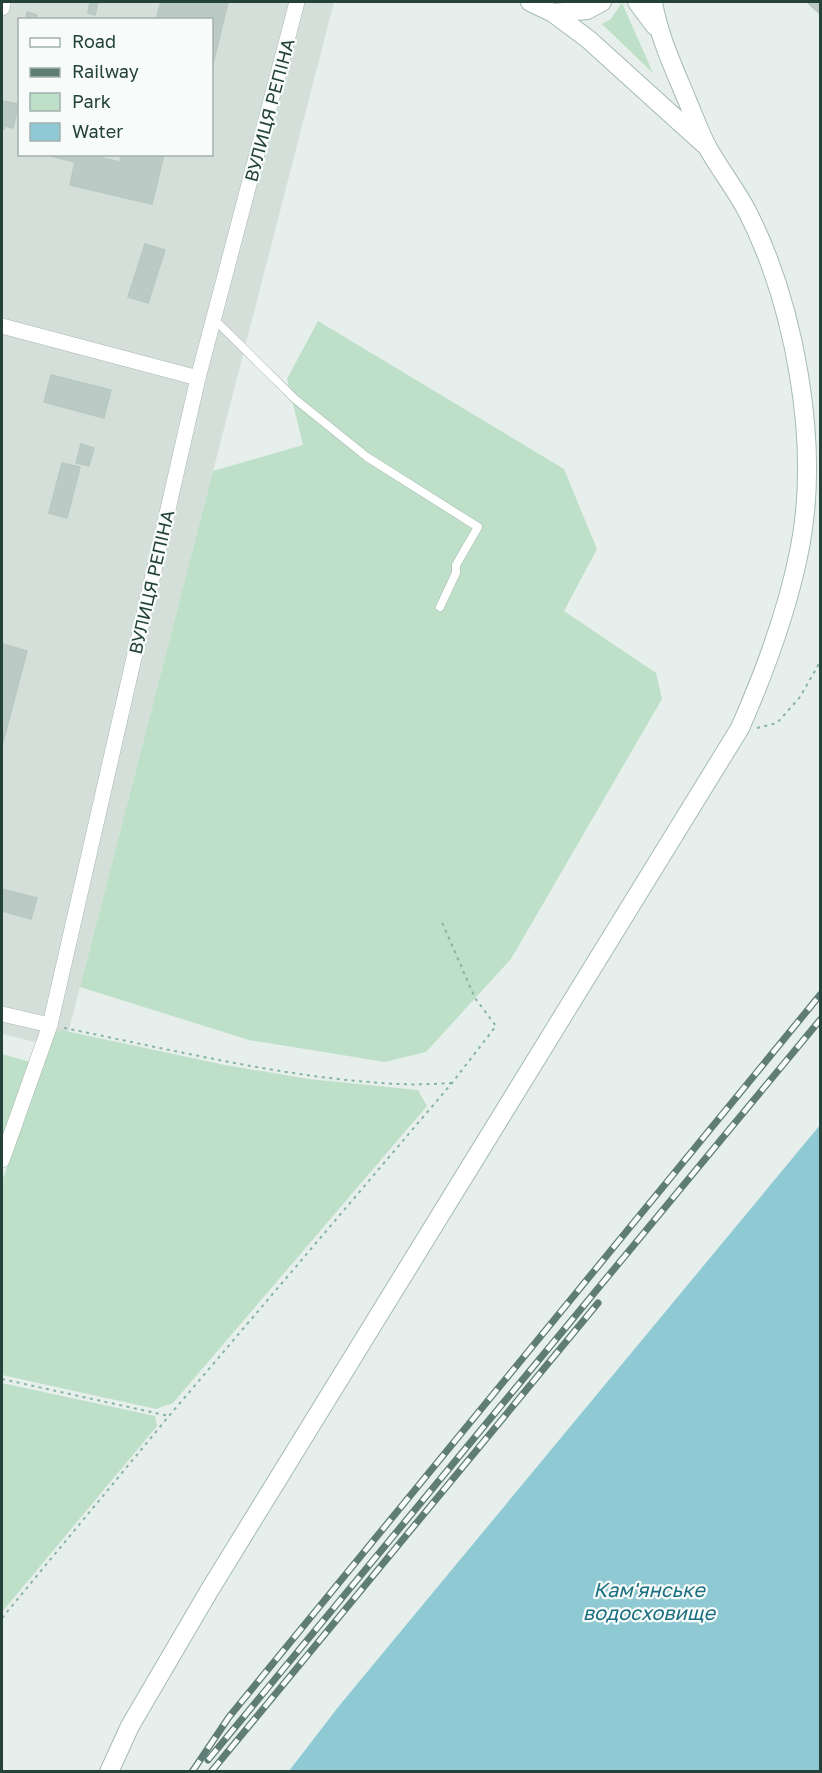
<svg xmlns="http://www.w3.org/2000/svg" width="822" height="1773" font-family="'Golos Text',sans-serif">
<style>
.built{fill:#d4dfda;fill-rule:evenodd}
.green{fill:#bfe0c8}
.water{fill:#8ec9d4}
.building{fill:#bbcac4;stroke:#b8c9c2;stroke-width:1.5}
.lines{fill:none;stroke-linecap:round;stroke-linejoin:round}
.service-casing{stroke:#a8b8b2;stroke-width:9}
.minor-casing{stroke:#a8b8b2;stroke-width:16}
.secondary-casing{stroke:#a4bbb3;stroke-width:20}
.path{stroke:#86b3a5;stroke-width:2;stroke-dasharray:3 4.5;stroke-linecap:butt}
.service{stroke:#fff;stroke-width:8}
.minor{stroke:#fff;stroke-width:15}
.secondary{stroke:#fff;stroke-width:18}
.rail-casing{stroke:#5f7d75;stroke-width:7}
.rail{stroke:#f7fbf9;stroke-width:4.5;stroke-dasharray:14;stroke-linecap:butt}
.labels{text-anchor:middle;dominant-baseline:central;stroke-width:4.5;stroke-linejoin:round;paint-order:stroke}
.street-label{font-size:18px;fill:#24423a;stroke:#f7fbf9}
.water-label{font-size:20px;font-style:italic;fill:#1c6f80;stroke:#f7fbf9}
</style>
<rect width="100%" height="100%" fill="#e6efeb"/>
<path class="built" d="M2 2H334L64 1049 2 1034ZM20 20H212V154H20Z"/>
<g class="green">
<path d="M622 3 653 73 602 24 610 20Z"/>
<path d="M318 321 564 469 597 549 564 611 656 673 662 699 511 959 426 1052 385 1062 249 1040 80 987 213 471 303 445 287 379Z"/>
<path d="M61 1030 225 1065 309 1079 418 1090 427 1106 173 1403 156 1409 2 1375V1181L55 1033Z"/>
<path d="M2 1054 30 1062 2 1140Z"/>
<path d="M2 1383 155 1416 157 1426 2 1612Z"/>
</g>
<path class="water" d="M820 1125V1771H289L339 1706Z"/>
<g class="building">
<path d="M90 2 98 3 95 15 88 13Z"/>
<path d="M161 2H228L212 68V20H156Z"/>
<path d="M807 2H820V14Z"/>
<path d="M27 12 37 15 36 20H26Z"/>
<path d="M2 101 19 104 13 128 5 126 4 129H2Z"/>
<path d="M43 154H86L120 162 121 154H164L152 204 70 185 75 162Z"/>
<path d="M145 244 165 250 148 303 128 297Z"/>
<path d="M51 375 111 390 104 418 44 402Z"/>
<path d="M81 444 94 448 89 466 76 463Z"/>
<path d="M62 463 80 467 67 518 49 513Z"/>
<path d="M3 644 27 651 2 746V649Z"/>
<path d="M2 889 37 898 31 919 2 911Z"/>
</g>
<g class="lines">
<g class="service-casing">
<path id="service" d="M214 319 295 399 367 457 478 527 456 565V573L440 607"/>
</g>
<g class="minor-casing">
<g id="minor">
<path d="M2 8 3 2"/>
<path d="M2 326 198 378"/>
<path d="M2 1014 50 1025"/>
<path d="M2 1160 50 1025 198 378 297 2"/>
</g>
</g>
<g class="secondary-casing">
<g id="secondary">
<path d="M530 2 553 13 588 39 704 144"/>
<path d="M637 2 655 26"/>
<path d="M553 13 587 10 602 2"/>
<path d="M109 1772 130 1726 209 1591 740 728C766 669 788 610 800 547 820 443 795 305 747 211 736 190 721 171 709 150 700 134 694 116 687 100 673 66 659 37 653 2"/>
</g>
</g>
<g class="path">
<path d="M757 728 777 723 800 697 820 662"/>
<path d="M64 1028C174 1050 284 1078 397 1084 415 1085 434 1084 452 1083"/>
<path d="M2 1379 169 1416"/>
<path d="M2 1618 169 1416 452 1083 496 1026 475 998 441 920"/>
</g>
<use href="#service" class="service"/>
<use href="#minor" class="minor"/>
<use href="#secondary" class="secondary"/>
<g class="rail-casing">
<g id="rail">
<path d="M208 1760 820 1020"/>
<path d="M192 1772 229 1717 820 995"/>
<path d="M211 1772 598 1303"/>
</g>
</g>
<use href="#rail" class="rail"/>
</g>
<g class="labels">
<g class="street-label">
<text transform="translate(269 110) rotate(-75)">ВУЛИЦЯ РЕПІНА</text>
<text transform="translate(151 582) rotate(-77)">ВУЛИЦЯ РЕПІНА</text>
</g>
<g class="water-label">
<text x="649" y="1589">Кам'янське<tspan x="649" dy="23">водосховище</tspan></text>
</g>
</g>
<rect width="822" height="1773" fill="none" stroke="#24423a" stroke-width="6"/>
<rect x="18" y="18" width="195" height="138" fill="#f7fbf9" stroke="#a3b1ad" stroke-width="1.5"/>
<rect x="30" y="38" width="30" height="9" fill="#ffffff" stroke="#a3b1ad" stroke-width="1.5"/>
<text x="72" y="48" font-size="18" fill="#24423a">Road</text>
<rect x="30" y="68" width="30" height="9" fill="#5f7d75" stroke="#a3b1ad" stroke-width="1.5"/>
<text x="72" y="78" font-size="18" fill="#24423a">Railway</text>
<rect x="30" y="93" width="30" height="18" fill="#bfe0c8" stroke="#a3b1ad" stroke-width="1.5"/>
<text x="72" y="108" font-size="18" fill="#24423a">Park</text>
<rect x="30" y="123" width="30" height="18" fill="#8ec9d4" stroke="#a3b1ad" stroke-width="1.5"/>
<text x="72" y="138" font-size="18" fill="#24423a">Water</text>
</svg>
